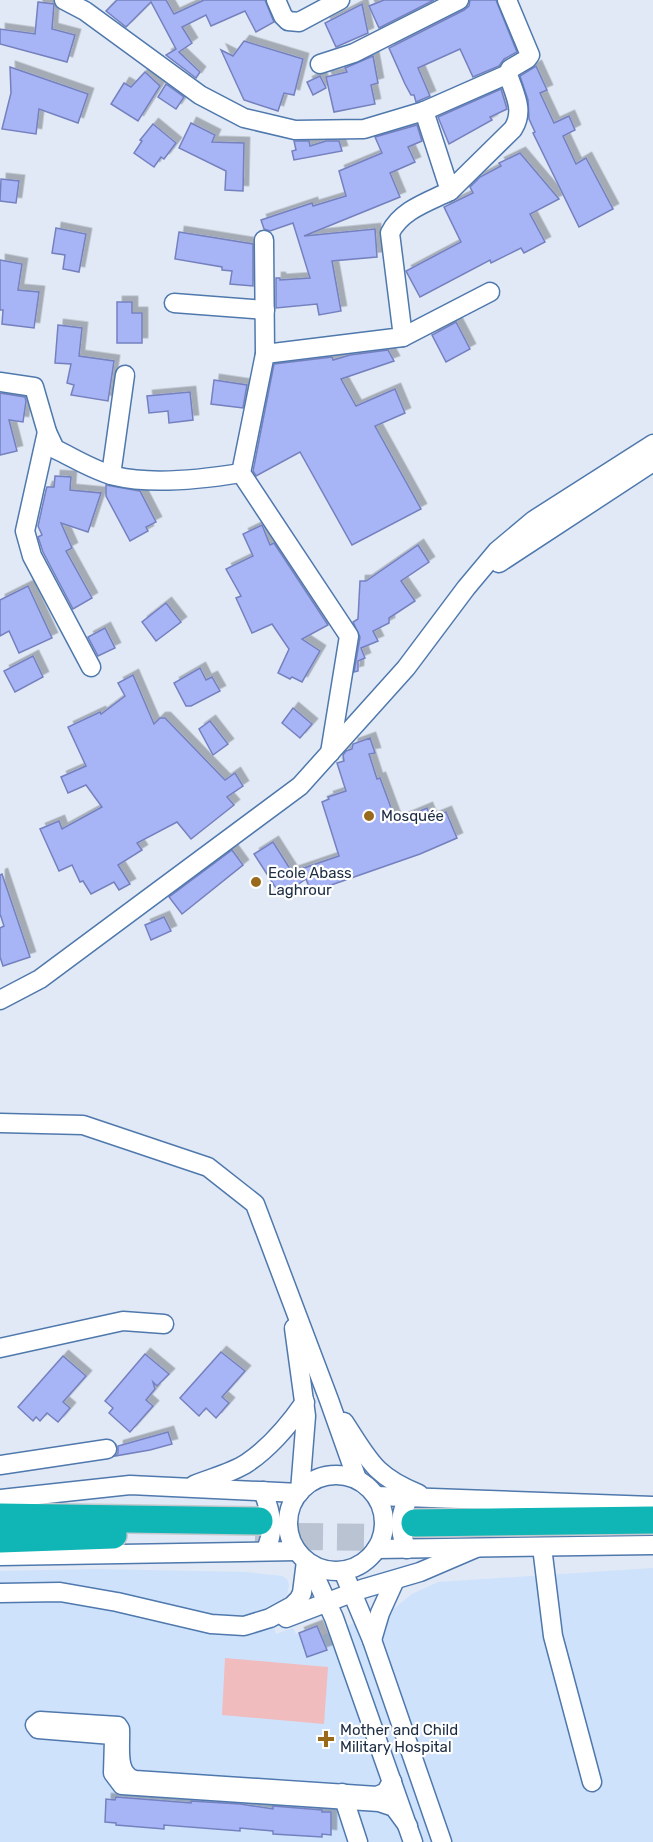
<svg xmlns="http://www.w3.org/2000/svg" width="653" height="1842" font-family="Rubik,sans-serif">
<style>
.built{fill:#cee2fc}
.pitch{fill:#f0bcbe}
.building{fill:#a7b4f5;stroke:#7581bf;stroke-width:1.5;filter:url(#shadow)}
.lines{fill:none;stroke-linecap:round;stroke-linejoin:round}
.highway-tunnel{stroke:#b9c3d1;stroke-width:27;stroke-dasharray:27 14;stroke-linecap:butt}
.minor-casing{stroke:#4f78ad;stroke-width:21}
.highway-casing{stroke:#c4c8ce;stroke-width:30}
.minor{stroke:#fff;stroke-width:18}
.highway{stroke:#10b5b5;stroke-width:27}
.poi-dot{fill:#996a1b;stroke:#fff;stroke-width:2}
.labels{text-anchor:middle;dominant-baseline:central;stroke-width:4.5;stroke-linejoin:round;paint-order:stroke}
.poi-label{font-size:15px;fill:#1c2d43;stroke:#fff;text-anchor:start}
</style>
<defs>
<filter id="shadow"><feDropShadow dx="5.5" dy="-5.5" stdDeviation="0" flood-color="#0004"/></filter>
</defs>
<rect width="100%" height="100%" fill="#e0e9f5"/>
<path class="built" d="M653 1568V1842H0V1571L96 1569 246 1572 282 1576 287 1579 289 1585 287 1595 281 1600 266 1607 276 1634 293 1628 296 1634 317 1626 321 1636 396 1607 412 1594 438 1582Z"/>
<path class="pitch" d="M225 1658 328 1667 324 1724 222 1715Z"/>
<g class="building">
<path d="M117 0H166L174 14 204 0H265L274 22 256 32 245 11 211 26 206 15 182 27 192 43 179 52 200 72 196 78 166 55 176 49 151 2 126 27 106 11Z"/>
<path d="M384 0H434L379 28 369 6Z"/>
<path d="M470 0H496L517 52 504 59 499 66 473 77 460 49 418 68 430 96 416 102 414 95H411L405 84 389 48 464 10 469 6Z"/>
<path d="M38 2 54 4 52 29 75 35 67 62 0 44V29L35 34Z"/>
<path d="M362 4 368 33 336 47 325 23Z"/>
<path d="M244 41 303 59 294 95 284 93 278 111 244 100 221 50 233 56Z"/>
<path d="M373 56 378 83 371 85 375 104 334 112 326 77 347 72 345 68Z"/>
<path d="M536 66 547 90 540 93 554 123 569 116 575 130 563 136 576 164 586 158 613 209 579 227 533 133 535 132 529 119 528 100 520 76Z"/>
<path d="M10 67 88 94 78 123 39 109 36 134 2 129 11 93Z"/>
<path d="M145 72 160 86 138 121 111 104 124 83 131 87Z"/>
<path d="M320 76 326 88 313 95 307 82Z"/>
<path d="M166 84 184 97 176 109 158 97Z"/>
<path d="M501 89 507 109 490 117 492 120 449 144 438 117Z"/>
<path d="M191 123 215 135 212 142 244 143 243 191 225 190 226 171 179 148Z"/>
<path d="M153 124 176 143 164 159 161 157 154 167 134 153 142 141 140 140Z"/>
<path d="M417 125 422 141 408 147 415 162 390 173 400 197 304 236 375 229 377 257 332 261 341 311 319 315 317 304 276 308V278H280V280L310 278 293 223 270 231 264 229 261 220 312 203 313 206 346 196 339 171 382 153 375 137Z"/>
<path d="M294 141H309L310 146 326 141H339L342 151 294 160 292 151 296 150Z"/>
<path d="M520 153 559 199 530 214 545 242 524 253 521 248 491 263 490 260 420 297 406 271 461 242 444 207 473 193 470 187 480 177 501 166 499 163Z"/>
<path d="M1 179 19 181 16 203 0 201Z"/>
<path d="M56 228 86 234 79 272 63 269 65 255 52 253Z"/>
<path d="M179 232 253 244V286L230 284 232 271 222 270V267L175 259Z"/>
<path d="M0 260 22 264 18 290 39 292 34 328 2 324 3 310H0Z"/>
<path d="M117 302H132V313H142V343H117Z"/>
<path d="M456 322 470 349 446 362 432 335Z"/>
<path d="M58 325 82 328 79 356 114 361 108 401 71 395 74 385 67 383 71 364 55 363Z"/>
<path d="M388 350 394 361 341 379 356 406 395 389 405 413 375 426 421 509 352 545 300 452 256 476 253 471 274 364 332 357 333 360 350 355Z"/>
<path d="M214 380 247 385 243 408 211 404Z"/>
<path d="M190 392 193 420 169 423 168 411 149 413 147 396Z"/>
<path d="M0 393 25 397 26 401 23 422 9 420 17 451 0 455Z"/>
<path d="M55 476 71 477 70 490 101 493 88 532 61 523 72 548 66 551 92 598 73 609 43 552 38 537 42 535 38 526 46 490 47 487H54Z"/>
<path d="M106 485 140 491 156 522 146 527 148 531 130 541 106 496Z"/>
<path d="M262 525 270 545 274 543 328 625 302 639 320 651 302 682 292 677 290 679 278 673 289 649 272 624 252 633 236 598 241 596 226 569 253 556 243 534Z"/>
<path d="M418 545 429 562 401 581 415 601 389 618V623L373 631 378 641 361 648 365 658 358 661V671L354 672 360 637 353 622 358 619 360 581H366Z"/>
<path d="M28 586 52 638 19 653 9 631 0 636V600Z"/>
<path d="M166 603 181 622 156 641 142 622Z"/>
<path d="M105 628 115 648 98 656 88 637Z"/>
<path d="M33 656 43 677 15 692 4 671Z"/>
<path d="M200 668 206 680 212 677 220 691 191 706H186L174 683Z"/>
<path d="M133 675 154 724 160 718H165L225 780 235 773 243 786 227 797 234 805 191 839 177 822 137 843 142 850 118 865 130 884 119 890 114 882 91 894 83 881 80 882 72 865 59 871 40 829 59 821 62 829 102 807 86 785 68 793 61 777 86 766 68 727 100 712 101 714 125 696 118 683Z"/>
<path d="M293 708 312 724 300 738 282 723Z"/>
<path d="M210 721 228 744 213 755 199 729Z"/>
<path d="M370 738 375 753 369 754 377 779 380 778 396 821 427 808 431 818 446 812 457 838 420 854 311 892 306 879 281 896 254 854 273 842 292 872 339 856 322 802 329 799 328 797 346 791 337 763 344 761 343 755 346 751 352 749 353 744Z"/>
<path d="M232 850 243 865 182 914 169 897Z"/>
<path d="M2 874 30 957 3 966 0 957V928L4 926 0 914V875Z"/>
<path d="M164 917 171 931 151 940 145 925Z"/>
<path d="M221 1352 245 1371 222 1397 229 1403 216 1418 206 1408 199 1416 180 1398Z"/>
<path d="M145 1354 169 1374 157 1386 153 1382 155 1389 146 1400 153 1406 130 1432 109 1413 113 1408 105 1401Z"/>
<path d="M63 1356 86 1376 63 1402 70 1408 58 1422 47 1413 40 1421 36 1417 33 1421 18 1407Z"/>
<path d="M168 1432 172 1444 150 1450 115 1456 118 1453V1446Z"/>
<path d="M317 1626 327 1650 307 1657 299 1633Z"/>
<path d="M116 1797 191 1803V1801L240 1804 273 1809V1806L322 1810V1812H331V1835L322 1834V1837L273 1834V1831L240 1828V1831L164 1825V1829L116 1825V1823L105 1822 106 1799 115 1800Z"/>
</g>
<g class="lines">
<path class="highway-tunnel" d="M255 1536 416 1538"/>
<g class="minor-casing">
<g id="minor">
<path d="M64 0 85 11 200 95 244 118 295 130 364 129 424 111 450 191C428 202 401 210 390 233L403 337 265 354 241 473 349 636 330 753"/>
<path d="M276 0 283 16 288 21 299 22 340 0"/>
<path d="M320 64 354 53 459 0"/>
<path d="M424 111 508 74"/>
<path d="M450 191 513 129C525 110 514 94 508 74L510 69 527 59 530 55 507 0"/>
<path d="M264 240 265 354"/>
<path d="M174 303 265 310"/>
<path d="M403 337 490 292"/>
<path d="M0 382 34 387 47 432 55 449C74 458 94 471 115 476 151 485 204 479 241 473"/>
<path d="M47 432 25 531 32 556 91 667"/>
<path d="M111 475 125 375"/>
<path d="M499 563 653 462"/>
<path d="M0 1000 40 979 300 786 406 668 466 588 497 551 534 520 653 444"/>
<path d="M0 1123 83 1125 208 1167 255 1204 329 1400 357 1479"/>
<path d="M294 1328 306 1416 300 1491"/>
<path d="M0 1348 123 1321 164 1324"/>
<path d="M344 1422C369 1460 374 1476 419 1494"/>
<path d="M0 1465 107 1449"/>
<circle cx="336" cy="1523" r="48"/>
<path d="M194 1485C211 1478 232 1473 247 1463 271 1447 289 1425 305 1402"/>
<path d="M263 1491C271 1513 276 1530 265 1551"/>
<path d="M376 1496 653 1506"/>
<path d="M0 1499 130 1485 299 1493"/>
<path d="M542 1547 553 1636 592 1782"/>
<path d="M376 1549 653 1545"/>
<path d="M407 1549C398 1530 399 1514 410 1496"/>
<path d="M0 1556 297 1551"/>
<path d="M309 1563 334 1618 413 1842"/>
<path d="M343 1571 372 1640 442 1842"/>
<path d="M0 1593 60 1592 117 1602 211 1624 244 1626 270 1618 292 1606 299 1599 302 1593 306 1561"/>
<path d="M286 1618 362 1589 420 1572 476 1548"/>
<path d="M372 1640 380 1613 395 1580"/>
<path d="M392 1781 386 1792 377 1796 135 1780C115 1775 121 1746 120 1729L118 1726 40 1721 35 1725 38 1729 112 1735 114 1739 113 1773 122 1785 379 1802 394 1807 408 1826"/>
<path d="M342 1793 358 1842"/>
</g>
</g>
<g class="highway-casing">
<g id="highway">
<path d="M0 1517 259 1521"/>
<path d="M415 1523 653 1520"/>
<path d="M0 1539 113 1535"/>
</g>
</g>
<use href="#minor" class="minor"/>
<use href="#highway" class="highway"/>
</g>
<g class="poi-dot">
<circle cx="369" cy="816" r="6"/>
<circle cx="256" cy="882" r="6"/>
<path d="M323 1730h6v6h6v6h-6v6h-6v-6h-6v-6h6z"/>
</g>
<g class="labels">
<g class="poi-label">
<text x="381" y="816">Mosquée</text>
<text x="268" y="873">Ecole Abass<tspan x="268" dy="17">Laghrour</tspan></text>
<text x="340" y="1730">Mother and Child<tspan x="340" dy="17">Military Hospital</tspan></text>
</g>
</g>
</svg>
